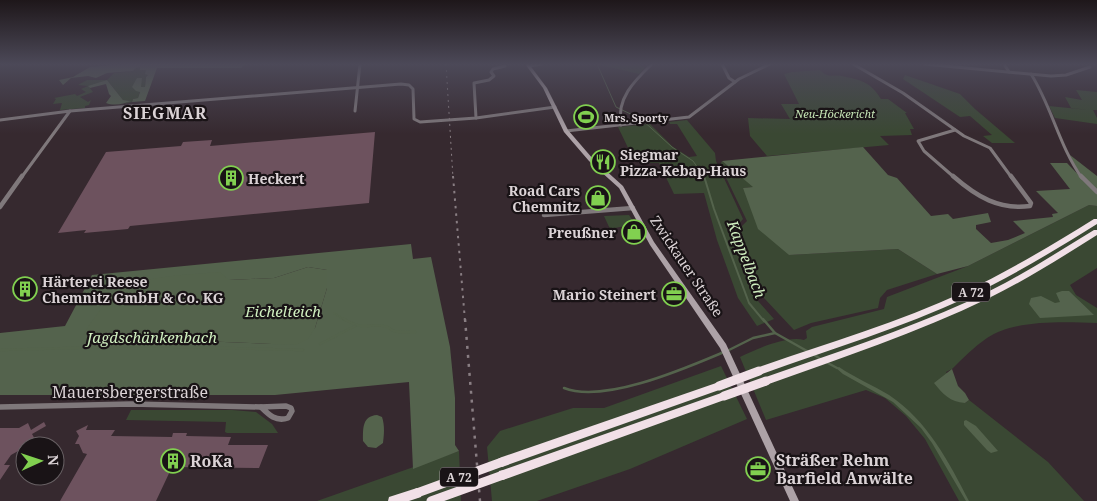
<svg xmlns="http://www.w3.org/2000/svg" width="1097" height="501" font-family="'Noto Serif',serif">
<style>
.green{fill:#3a4833}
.forest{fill:#54634d;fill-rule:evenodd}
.water{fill:#54634c}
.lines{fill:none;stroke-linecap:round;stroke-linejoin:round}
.stream-far2{stroke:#54634c;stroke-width:1}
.stream-far1{stroke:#54634c;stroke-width:2}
.stream{stroke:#54634c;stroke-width:2.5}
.building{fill:#6d525e}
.street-far2{stroke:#7f787b;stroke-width:3}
.street-far1{stroke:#7f787b;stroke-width:4.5}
.street{stroke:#7f787b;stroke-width:5.5}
.secondary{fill:#ada2a7;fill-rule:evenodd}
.highway{fill:#f1e0e7;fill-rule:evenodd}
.rail-far2{stroke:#897e83;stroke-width:1;stroke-dasharray:2 4;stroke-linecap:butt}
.rail-far1{stroke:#897e83;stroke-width:2;stroke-dasharray:2.5 5;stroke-linecap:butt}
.rail{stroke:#897e83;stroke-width:2.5;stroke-dasharray:3 6;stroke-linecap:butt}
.highway-bridge{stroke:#f1e0e7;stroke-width:9}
.labels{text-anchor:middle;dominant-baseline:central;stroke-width:4.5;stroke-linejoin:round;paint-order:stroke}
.far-park-label{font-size:11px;font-style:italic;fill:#c4e3b4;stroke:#191316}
.far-poi-label{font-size:11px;font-weight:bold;fill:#dbd3d6;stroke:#191316;text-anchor:start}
.shield{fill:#191316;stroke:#a1999c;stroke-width:1}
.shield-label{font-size:12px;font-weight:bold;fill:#dbd3d6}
.poi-label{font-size:14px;font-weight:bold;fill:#dbd3d6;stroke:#191316;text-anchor:start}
.street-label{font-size:14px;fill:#dbd3d6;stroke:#191316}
.water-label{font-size:15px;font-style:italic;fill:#cfeebf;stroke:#191316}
.far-district-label{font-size:16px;font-weight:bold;letter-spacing:1px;fill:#dbd3d6;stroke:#191316}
.near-street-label{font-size:16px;fill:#dbd3d6;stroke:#191316}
.near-poi-label{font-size:16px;font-weight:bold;fill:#dbd3d6;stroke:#191316;text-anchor:start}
</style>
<rect width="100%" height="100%" fill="#36292f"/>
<g class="green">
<path d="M596 64H639L645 68 639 74Z"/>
<path d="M140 67 147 70 148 75 146 77 145 87 141 88 138 98 133 99 132 102 124 104 130 101 123 100 107 80 89 87 93 92 80 97 88 102 91 100 89 105 85 106V108L60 110 62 103 53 104 56 99 54 98 75 94 77 96 86 92 81 89 88 86 78 85 87 80H107L114 73 133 71 136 68Z"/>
<path d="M820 70C830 79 831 74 842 76 860 80 870 81 881 99H888L907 113H905L914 129H910L912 135 880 136 889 145 767 156 750 136 748 118 790 119 781 104H799L784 74 792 72Z"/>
<path d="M905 75 960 94 975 109 1015 143H992L983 136 992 135 970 116 960 117 903 79Z"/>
<path d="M1076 90 1097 92V110H1093L1097 118V124L1055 118 1049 106 1089 110 1071 108 1065 97 1082 100Z"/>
<path d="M687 120 715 153 716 161 743 219 735 228 727 229 758 301 774 319 757 326 738 298 717 240 704 193 674 194 659 163H647L642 152H630L618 127 650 124 673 147 689 157 697 156 677 124H670L669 122Z"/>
<path d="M722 161 754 187 743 188 789 255 898 249 937 274 887 290 880 298 878 308 811 323 794 330 764 298 739 229 747 221 720 165Z"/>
<path d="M1089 205 1097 206V268L1070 285 1076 295 1097 308V323C1065 322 1015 319 987 338 974 347 963 358 952 369L946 372 965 403 969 400 1048 462 1084 501H959L925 439 906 416 885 398 866 390 766 420 740 357C756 349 788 335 804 340L807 338 806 331 812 327 884 309 887 297 968 266Z"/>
<path d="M629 215 635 224 610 229 604 216Z"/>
<path d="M721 366 747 419 630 469 537 501H492L487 447 500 431 573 408H604Z"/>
<path d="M131 410H232L256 412 272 424 278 433H227L225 432 226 422 126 420Z"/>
<path d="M459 451 461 501H317Z"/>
</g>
<g class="forest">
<path d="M130 64H245L241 68H157L145 101 132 102 133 99 138 98 140 92 136 91 132 87 137 78H142L141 87H145L146 77 148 75 145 74 146 70H140V67L136 68 133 71 107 73 96 78 88 76 71 78 63 85 59 80 73 77 90 67Z"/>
<path d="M107 80 123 100 131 101C124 104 114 106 106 103L111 96 109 94 106 84 90 88 88 86Z"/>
<path d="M863 147 888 175 897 178 931 216 948 214 953 219 988 213 991 222 976 225V229L991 243 1008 240 1025 233 1013 221 1053 217 1052 214 1058 213 1036 191 1070 189 1050 163H1067L1097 194V206L1089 205 968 266 937 274 898 249 789 255 758 229 743 188 753 187 722 161Z"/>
<path d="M1070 155 1097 176V190C1086 179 1074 169 1070 155Z"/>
<path d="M411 244 413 259 431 257 450 347 455 398V445L459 451 413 469 409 382 275 395H0V333L65 326 92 275ZM308 267 327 270V288L315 328 276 344 125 338 98 333 84 334 229 280 274 278Z"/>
<path d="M1062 291H1069L1094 315 1040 318 1029 304 1031 298 1041 296 1055 303 1060 302 1056 293Z"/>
<path d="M952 369 958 386 965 393 969 400 965 403C950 402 943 394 934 383Z"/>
</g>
<g class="water">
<path d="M308 267 327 270V288L315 328 308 339 296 345 125 338 98 333 83 335C94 317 106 300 124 288 143 276 196 274 220 272L229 280 274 278Z"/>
<path d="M839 367C855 378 873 385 889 395 927 420 949 462 969 501H966L932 443 921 428 893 402 843 374 836 368Z"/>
<path d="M377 415 382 417C385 426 384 435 383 443L376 448 368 447 363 441C363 429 362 416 377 415Z"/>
<path d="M966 420 976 426 998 451 991 453 987 450 964 425V421Z"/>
</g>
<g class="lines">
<path class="stream-far2" d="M597 64 616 107 641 119 672 147 693 161 705 178"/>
<g class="stream-far1">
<path d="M704 176 714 209 749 303 764 321"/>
<path d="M334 313 346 321"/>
</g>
<g class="stream">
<path d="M344 319C367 333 369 321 387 327 392 329 390 330 394 331 401 333 409 332 415 332"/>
<path d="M763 319 775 333 807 351"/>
<path d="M320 344 355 326"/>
<path d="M0 350 141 346 303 350"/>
<path d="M729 350 753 338 775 333"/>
<path d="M813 354 822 360"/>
<path d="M826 362 837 368"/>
<path d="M564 388C604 404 686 368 724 352"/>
</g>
</g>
<g class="building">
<path d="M375 132 369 203 130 226 128 229 84 233 86 230 58 233 106 152 181 146 183 142 212 140 210 146Z"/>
<path d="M34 283 28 293 16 295 22 285Z"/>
<path d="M44 422 46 426 32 434 36 441 11 455 4 465H10L0 480V428H19L28 423 31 430Z"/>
<path d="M88 425 86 430H115L111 436 172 437 173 433H187L186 436 231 437 228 445H268L259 468 172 467 156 501H60L87 454 83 453 79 444H75L79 436 76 431Z"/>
<path d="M761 458 769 478 755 479 747 460Z"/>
</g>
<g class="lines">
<g class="street-far2">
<path d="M722 64 729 78 735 82"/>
<path d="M853 64 903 93 964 136 990 148 1012 178"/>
<path d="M924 64 1051 76 1066 75 1090 67"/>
<path d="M1004 64 1009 72"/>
<path d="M529 66 542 64"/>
<path d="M1031 74C1052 107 1059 146 1082 178"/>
<path d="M355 111 360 64"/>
<path d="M476 118 474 83 489 80 494 76 491 72 493 69 505 66"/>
<path d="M0 120 70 111 401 84 409 85 413 89 414 119 420 122 476 118 555 107"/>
<path d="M621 125C616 99 634 81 652 64"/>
<path d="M566 131 689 117 739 79 770 64"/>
<path d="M21 178 70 111"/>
<path d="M955 178 924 151 918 141 955 130"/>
</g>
<g class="street-far1">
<path d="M953 176C977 197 999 210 1030 206L1031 203 1011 176"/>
<path d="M1081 176 1097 192"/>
<path d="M0 207 22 176"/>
<path d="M544 215 633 208"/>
</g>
<g class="street">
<path d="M286 406 291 408 292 411 288 418C276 422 269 415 261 407Z"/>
<path d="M0 407 131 404 261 407"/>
</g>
<path class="secondary" d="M525 64H529L547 88 568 130 593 159 623 186 654 242 726 344 799 501H790L720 348 650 245 619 188 589 161 564 132 543 88Z"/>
<g class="highway">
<path d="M1094 219H1097V224C1055 250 1013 276 968 297 901 328 829 350 759 375L756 374 755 371 756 368C825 344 897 323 964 292 1009 271 1052 245 1094 219Z"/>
<path d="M1094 230H1097V235C1062 257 1026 280 989 298 917 333 841 358 766 385L763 384 761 381 763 378C832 354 902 331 969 301 1013 281 1053 255 1094 230Z"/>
<path d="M719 382 722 383 724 386 722 389 502 467 498 465 497 462 498 459 502 457Z"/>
<path d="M724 392 727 393 729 396 727 399 503 480 499 479 498 475 499 471 503 470Z"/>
<path d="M417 488 421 489 422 493 421 497 409 501H388L389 497Z"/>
</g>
<path class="rail-far2" d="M446 64 453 178"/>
<path class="rail-far1" d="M453 176 465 321"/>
<path class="rail" d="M465 319 480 501"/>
<g class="highway-bridge">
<path d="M719 386 759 371"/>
<path d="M724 396 766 381"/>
<path d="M417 493 502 462"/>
<path d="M431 501 503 475"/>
</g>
</g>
<linearGradient id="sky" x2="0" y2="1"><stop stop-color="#1e171a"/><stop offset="0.48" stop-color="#4c4958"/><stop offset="1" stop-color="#4c4958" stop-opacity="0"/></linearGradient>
<rect width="1097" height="134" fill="url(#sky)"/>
<defs>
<g id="stadium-ring" transform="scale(1.25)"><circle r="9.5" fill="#191316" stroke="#81d050" stroke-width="1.5"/><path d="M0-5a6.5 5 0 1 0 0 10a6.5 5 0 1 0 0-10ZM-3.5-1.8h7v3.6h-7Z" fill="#81d050"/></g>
<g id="restaurant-ring" transform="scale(1.25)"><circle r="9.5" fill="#191316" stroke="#81d050" stroke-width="1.5"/><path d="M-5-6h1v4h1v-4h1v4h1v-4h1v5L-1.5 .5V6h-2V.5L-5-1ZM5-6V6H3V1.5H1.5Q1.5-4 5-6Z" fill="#81d050"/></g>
<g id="building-ring" transform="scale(1.25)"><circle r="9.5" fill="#191316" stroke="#81d050" stroke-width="1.5"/><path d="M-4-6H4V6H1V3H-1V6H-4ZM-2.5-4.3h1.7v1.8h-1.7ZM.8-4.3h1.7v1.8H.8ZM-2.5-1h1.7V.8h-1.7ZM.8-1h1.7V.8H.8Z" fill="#81d050"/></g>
<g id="shop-ring" transform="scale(1.25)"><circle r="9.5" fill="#191316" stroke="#81d050" stroke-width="1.5"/><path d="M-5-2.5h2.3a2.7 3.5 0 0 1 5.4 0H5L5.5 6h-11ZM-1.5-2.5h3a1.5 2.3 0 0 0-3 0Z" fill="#81d050"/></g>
<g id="office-ring" transform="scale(1.25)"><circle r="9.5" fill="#191316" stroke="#81d050" stroke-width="1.5"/><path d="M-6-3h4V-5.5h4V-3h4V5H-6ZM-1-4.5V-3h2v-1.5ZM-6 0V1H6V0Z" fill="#81d050"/></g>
</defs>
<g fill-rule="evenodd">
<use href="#stadium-ring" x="586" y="117"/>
<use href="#restaurant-ring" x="603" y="162"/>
<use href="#building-ring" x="231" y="178"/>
<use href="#shop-ring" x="598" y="198"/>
<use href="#shop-ring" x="634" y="232"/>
<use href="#building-ring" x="25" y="289"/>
<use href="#office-ring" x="674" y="294"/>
<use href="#building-ring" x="173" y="461"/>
<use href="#office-ring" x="758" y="469"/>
</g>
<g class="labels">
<g class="far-park-label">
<text x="835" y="113">Neu-Höckericht</text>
</g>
<g class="far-poi-label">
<text x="604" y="117">Mrs. Sporty</text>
</g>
<g class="shield">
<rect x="952" y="282.5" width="38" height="19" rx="4"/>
<rect x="440" y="467.5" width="38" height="19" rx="4"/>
</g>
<g class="shield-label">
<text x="971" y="292">A 72</text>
<text x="459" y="477">A 72</text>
</g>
<g class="poi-label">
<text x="620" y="154">Siegmar<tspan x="620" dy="16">Pizza-Kebap-Haus</tspan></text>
<text x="248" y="178">Heckert</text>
<text x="580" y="190" text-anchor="end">Road Cars<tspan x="580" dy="16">Chemnitz</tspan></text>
<text x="616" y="232" text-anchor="end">Preußner</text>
<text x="42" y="281">Härterei Reese<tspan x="42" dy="16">Chemnitz GmbH &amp; Co. KG</tspan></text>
<text x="656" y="294" text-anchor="end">Mario Steinert</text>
</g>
<g class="street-label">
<text transform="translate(687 266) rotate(56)">Zwickauer Straße</text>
</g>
<g class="water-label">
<text transform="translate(747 259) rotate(69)">Kappelbach</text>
<text x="283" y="311">Eichelteich</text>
<text x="152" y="337">Jagdschänkenbach</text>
</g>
<g class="far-district-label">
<text x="165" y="113">SIEGMAR</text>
</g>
<g class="near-street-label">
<text x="130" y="392">Mauersbergerstraße</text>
</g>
<g class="near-poi-label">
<text x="776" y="460">Sträßer Rehm<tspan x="776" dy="18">Barfield Anwälte</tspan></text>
<text x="190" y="461">RoKa</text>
</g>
</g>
<g transform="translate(40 461) rotate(87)"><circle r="24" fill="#191316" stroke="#676063"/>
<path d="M0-4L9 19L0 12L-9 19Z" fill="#81d050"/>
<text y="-8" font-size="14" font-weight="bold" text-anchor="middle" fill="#dbd3d6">N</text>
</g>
</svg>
